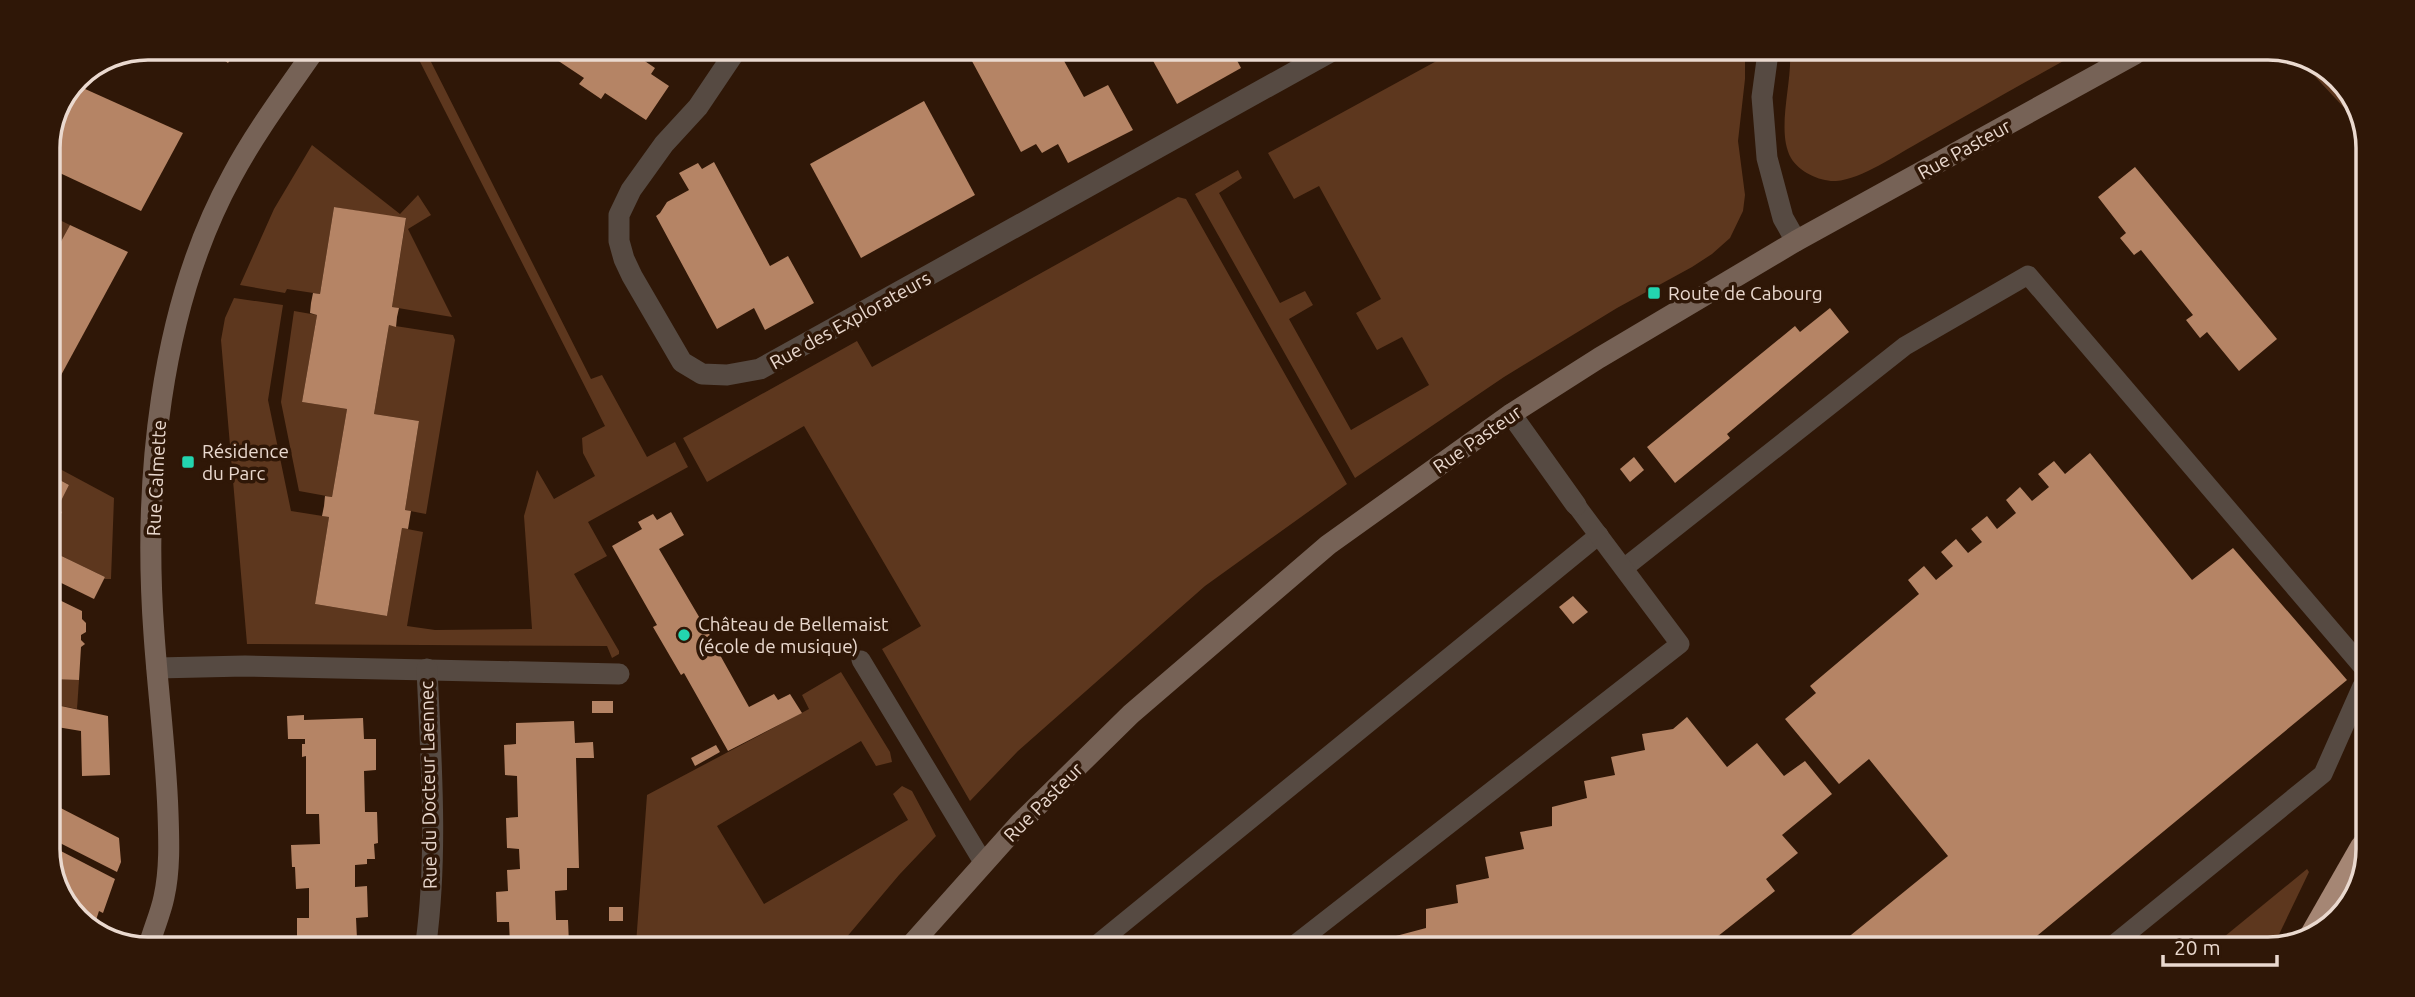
<svg xmlns="http://www.w3.org/2000/svg" width="2415" height="997" font-family="Ubuntu,sans-serif">
<style>
.green{fill:#5d371e}
.building{fill:#b58465}
.lines{fill:none;stroke-linecap:round;stroke-linejoin:round}
.lane{stroke:#564a42;stroke-width:19}
.street{stroke:#564a42;stroke-width:21}
.secondary{stroke:#766256;stroke-width:21}
.highway{stroke:#a58674;stroke-width:21}
.poi-dot{fill:#23d5af;stroke:#2f1707;stroke-width:2.5}
.labels{text-anchor:middle;dominant-baseline:central;stroke-width:7;stroke-linejoin:round;paint-order:stroke}
.street-label{font-size:19px;fill:#ead9cf;stroke:#2f1707}
.poi-label{font-size:19px;fill:#ead9cf;stroke:#2f1707;text-anchor:start}
.rim{fill:none;stroke:#ead9cf;stroke-width:3.5}
</style>
<rect width="100%" height="100%" fill="#2f1707"/>
<g class="green">
<path d="M413 48H424L591 379 602 375 647 457 675 442 688 467 588 522 607 556 574 574 619 651V654L612 658 607 646 247 644 221 340 225 318 234 298 283 305 268 400 291 511 329 517 315 604 387 616 402 528 423 532 407 626 435 630 532 629 524 516 537 470 554 499 595 476 583 453 582 438 605 426Z"/>
<path d="M1453 52 1745 53V79L1738 141 1745 195 1743 211 1730 238 1712 254 1692 267 1617 308 1504 377 1355 478 1195 194 1238 170 1242 178 1219 193 1280 303 1305 291 1313 305 1289 319 1351 430 1429 385 1402 337 1377 350 1356 313 1381 299 1319 186 1294 199 1268 153Z"/>
<path d="M1790 53 2076 54C2023 83 1971 113 1918 143 1896 155 1862 179 1836 181 1821 182 1799 172 1791 158 1776 131 1792 85 1790 53Z"/>
<path d="M2295 55H2306L2347 87 2363 128Z"/>
<path d="M312 145 400 214 418 195 431 215 408 229 452 317 392 307 406 219 334 207 320 294 287 289 285 293 240 285 274 209Z"/>
<path d="M1178 197 1186 199 1347 484 1205 586 1018 751 970 801 882 649 921 626 804 426 707 482 683 438 857 341 872 367Z"/>
<path d="M47 214 70 225 47 267Z"/>
<path d="M294 311 317 315 302 402 347 409 332 497 299 491 281 402Z"/>
<path d="M389 325 453 335 455 340 426 514 405 510 419 421 374 414Z"/>
<path d="M47 462 114 498 111 579H104L105 577 47 549V525L50 520 56 523 57 509 69 485 47 473Z"/>
<path d="M841 672 890 752 892 762 876 766 861 741 717 826 764 904 908 820 893 794 902 786 912 791 936 836 899 875 840 945 636 944 647 795 809 709 802 695Z"/>
<path d="M47 679 79 680 77 709 47 703Z"/>
<path d="M2307 869 2309 872 2272 949 2208 950Z"/>
</g>
<g class="building">
<path d="M206 47H214L238 48 228 63Z"/>
<path d="M526 49H627L655 68 651 74 669 86 646 120 605 93 601 99 579 84 584 78 545 52 540 59Z"/>
<path d="M966 50H1058L1084 97 1108 85 1133 130 1068 163 1058 144 1042 153 1036 144 1021 152Z"/>
<path d="M1166 51H1232L1241 68 1177 104 1152 59Z"/>
<path d="M74 84 183 133 141 211 47 167V141Z"/>
<path d="M924 101 975 195 861 258 810 164Z"/>
<path d="M714 162 770 266 788 256 814 303 765 330 754 308 717 329 656 216 660 213 667 202 689 190 679 173 698 163 702 169Z"/>
<path d="M2135 167 2277 339 2239 371 2207 332 2200 338 2186 320 2193 315 2141 250 2134 255 2120 238 2126 233 2098 197Z"/>
<path d="M334 207 406 218 392 307 399 308 397 317 396 327 389 325 374 414 419 421 405 510 411 511 408 529 402 528 387 616 315 604 329 517 322 516 324 506 325 496 332 497 347 409 302 402 317 315 310 313 311 303 313 293 320 294Z"/>
<path d="M70 225 128 252 47 401V267Z"/>
<path d="M1830 308 1849 332 1727 434 1730 438 1675 483 1647 447 1795 326 1800 332Z"/>
<path d="M2090 453 2192 580 2233 548 2347 680 2021 949 1835 948 1948 856 1869 759 1839 784 1785 719 1816 693 1810 686 1919 594 1908 580 1924 566 1936 580 1953 566 1941 552 1956 539 1968 553 1982 542 1971 529 1987 516 1997 529 2016 513 2006 500 2020 487 2032 501 2049 487 2038 474 2054 461 2065 474Z"/>
<path d="M1634 457 1644 470 1630 482 1620 469Z"/>
<path d="M47 473 69 485 57 509 62 512 56 523 50 520 47 525Z"/>
<path d="M671 512 684 535 659 549 721 654 720 655 749 707 774 694 778 700 790 694 802 713 728 751 684 673 681 675 653 627 657 625 612 546 642 529 638 522 653 514 657 520Z"/>
<path d="M47 549 105 577 94 599 47 576Z"/>
<path d="M47 594 82 611V619L86 623V632L81 635V640L85 644 81 647 79 680 47 679Z"/>
<path d="M1573 596 1588 612 1573 624 1559 607Z"/>
<rect x="592" y="701" width="21" height="12"/>
<path d="M61 706 108 716 110 775 82 776 81 731 57 727Z"/>
<path d="M304 715V720L363 718 364 739H376V770L364 771 365 812H377L378 843 374 844 375 859H367V864L355 865V887L367 886 368 917 356 918 357 939H353V943H297V918H309V888L296 889 295 867H292L291 845 320 844 319 814H306V756L302 757V744H305V739H288L287 716Z"/>
<path d="M1687 717 1727 767 1757 743 1784 776 1805 761 1832 794 1782 835 1798 853 1766 879 1775 891 1703 948 1397 947 1396 936 1426 928V909L1458 903 1456 885 1489 878 1485 857 1524 849 1520 832 1552 826V807L1587 798 1584 781 1615 775 1611 757 1645 750 1642 734 1673 729Z"/>
<path d="M574 721 575 743 593 742 594 758H576L579 868H567V890L555 891 556 920H568L569 944H510L509 922H497L496 892 508 891 507 870 520 869 519 849 507 848 506 818 518 817 517 776 505 775 504 745 516 744V723Z"/>
<path d="M716 745 720 752 695 766 691 758Z"/>
<path d="M47 801 119 838 121 862 117 872 58 842 55 848 115 879 103 913 99 911 94 926 68 910 47 857Z"/>
<rect x="609" y="907" width="14" height="14"/>
</g>
<g class="lines">
<g class="lane">
<path d="M1624 568 1905 346 2028 275 2362 666"/>
<path d="M861 660 983 862"/>
<path d="M1095 946 1599 535"/>
<path d="M1293 946 1680 644 1576 505"/>
<path d="M2108 949 2323 774 2362 686"/>
</g>
<g class="street">
<path d="M737 49 698 107 664 144 631 190 619 215V241L624 259 632 276 682 362 702 374 727 375 760 369 1332 51"/>
<path d="M1766 53 1767 60 1762 97 1767 158 1783 218 1796 241"/>
<path d="M1511 414 1576 505"/>
<path d="M157 668 245 666 619 674"/>
<path d="M426 943C438 853 431 760 427 669"/>
</g>
<g class="secondary">
<path d="M150 942C154 928 161 912 164 897 170 870 169 841 168 813 166 753 158 693 154 634 143 484 159 309 232 176 256 131 287 90 316 48"/>
<path d="M911 945 1020 823 1131 714 1328 545 1511 414 1599 358 1796 241 2135 54"/>
</g>
<path class="highway" d="M2309 937 2361 846"/>
</g>
<g class="poi-dot">
<rect x="1647" y="286" width="14" height="14" rx="3.5"/>
<rect x="181" y="455" width="14" height="14" rx="3.5"/>
<circle cx="684" cy="635" r="7"/>
</g>
<g class="labels">
<g class="street-label">
<text transform="translate(1964 149) rotate(-29)">Rue Pasteur</text>
<text transform="translate(850 320) rotate(-29)">Rue des Explorateurs</text>
<text transform="translate(1477 439) rotate(-35)">Rue Pasteur</text>
<text transform="translate(156 478) rotate(-87)">Rue Calmette</text>
<text transform="translate(428 785) rotate(-91)">Rue du Docteur Laennec</text>
<text transform="translate(1043 802) rotate(-45)">Rue Pasteur</text>
</g>
<g class="poi-label">
<text x="1668" y="293">Route de Cabourg</text>
<text x="202" y="451">Résidence<tspan x="202" dy="22">du Parc</tspan></text>
<text x="698" y="624">Château de Bellemaist<tspan x="698" dy="22">(école de musique)</tspan></text>
</g>
</g>
<path d="M0 0H2415V997H0ZM148 60H2268A88 88 0 0 1 2356 148V849A88 88 0 0 1 2268 937H148A88 88 0 0 1 60 849V148A88 88 0 0 1 148 60Z" fill="#2f1707" fill-rule="evenodd"/>
<path class="rim" d="M148 60H2268A88 88 0 0 1 2356 148V849A88 88 0 0 1 2268 937H148A88 88 0 0 1 60 849V148A88 88 0 0 1 148 60Z"/>
<path d="M2163 955v10h114v-10" fill="none" stroke="#ead9cf" stroke-width="3.5"/>
<text x="2174" y="955" font-size="21" fill="#ead9cf" stroke="#2f1707" stroke-width="5" paint-order="stroke">20 m</text>
</svg>
